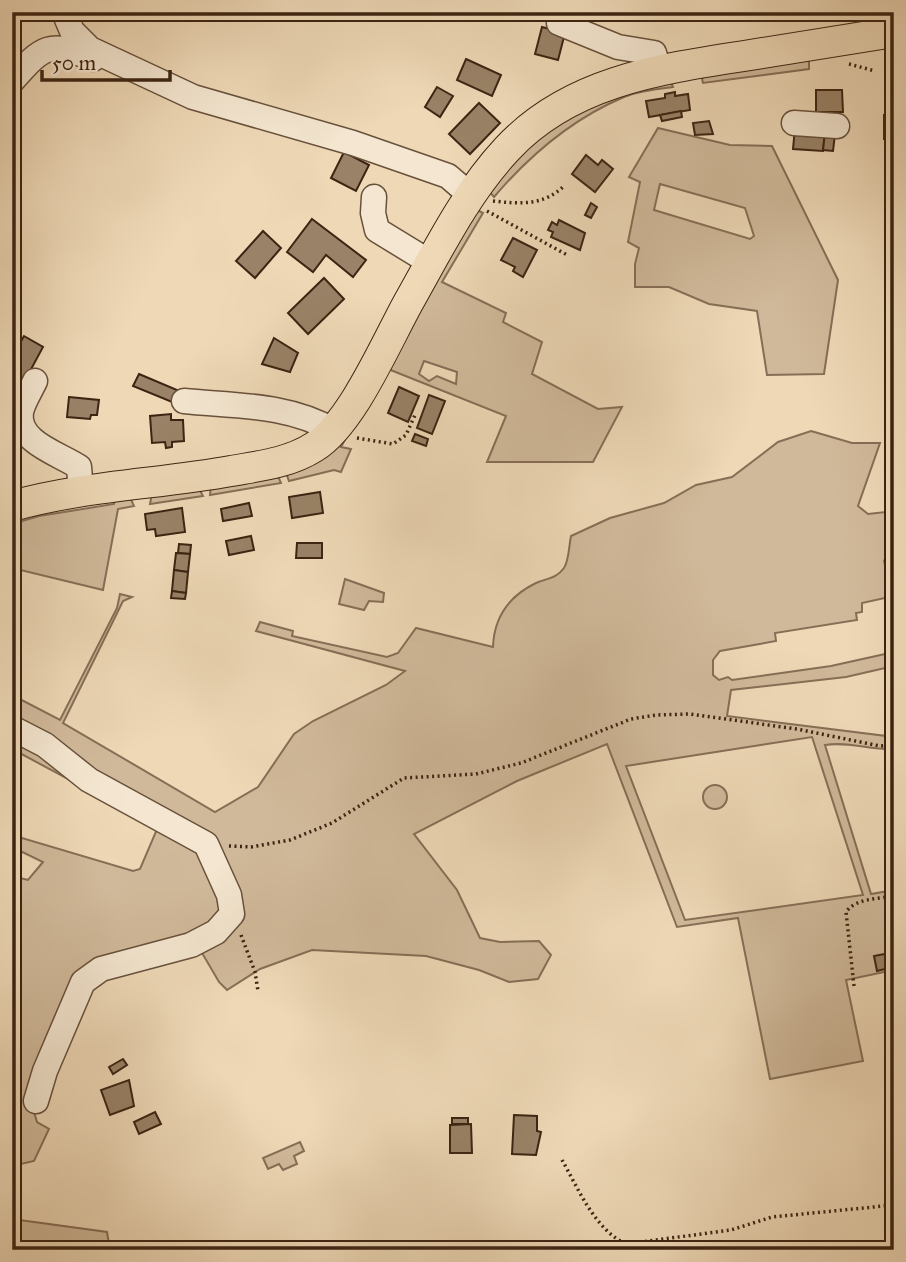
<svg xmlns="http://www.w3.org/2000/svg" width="906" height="1262" font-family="'IM FELL Great Primer',serif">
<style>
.green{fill:#d0b99a;stroke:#866e56;stroke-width:2;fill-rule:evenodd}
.building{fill:#998267;stroke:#3c2412;stroke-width:2}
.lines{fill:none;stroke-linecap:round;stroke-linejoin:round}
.minor-casing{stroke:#68513b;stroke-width:27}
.major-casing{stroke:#3c2412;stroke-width:32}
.path{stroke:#3c2412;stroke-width:3.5;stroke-dasharray:2 3.5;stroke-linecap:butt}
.minor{stroke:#f4e6d0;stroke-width:24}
.major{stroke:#eed8b6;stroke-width:30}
</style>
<rect width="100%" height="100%" fill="#eed8b6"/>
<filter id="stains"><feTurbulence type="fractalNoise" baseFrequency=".00286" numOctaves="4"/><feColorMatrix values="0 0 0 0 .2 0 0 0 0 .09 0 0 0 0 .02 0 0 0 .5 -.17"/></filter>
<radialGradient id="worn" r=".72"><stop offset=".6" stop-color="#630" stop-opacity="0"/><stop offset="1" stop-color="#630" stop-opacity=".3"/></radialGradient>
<g class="green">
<path d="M809 60V69L703 83 702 79 707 74Z"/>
<path d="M670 80 673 87C657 89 638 91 624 97 574 118 529 156 494 197L488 190 530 144 575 110Z"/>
<path d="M658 128 730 145 772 146 838 280 824 374 767 375 757 311 709 304 669 287H635V264L639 248 628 242 640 182 629 177ZM660 184 745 208 754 236 750 239 654 210Z"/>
<path d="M477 210 483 213 442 282 506 313 503 322 542 342 532 374 598 409 622 407 593 462H487L506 416 388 369 373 384ZM424 361 457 372 456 384 437 376 429 381 419 374Z"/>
<path d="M811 431 852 443H880L858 506 868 514 894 511V554H888L884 561 890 585H894V596L862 603V612L856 613 857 620 775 633 776 641 720 651 713 660V675L719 680 728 677 732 680 831 666 894 652V666L846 677 731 690 727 716 894 737V749C870 750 847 741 825 745L871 894 894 890V970L846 980 863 1061 770 1079 738 918 677 927 607 744 517 781 414 834 457 890 480 938 500 942 539 941 551 955 538 979 509 982 479 970 426 956 312 950 260 969 227 990 219 982 198 946 106 961 34 1112 37 1122 49 1129 34 1161 12 1166V876L28 880 43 862 12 847V835L133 871 140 869 158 827 12 749V695L60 720 117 608 120 594 132 597 123 601 63 723 215 812 258 787 294 734 313 721 386 685 405 671 256 631 260 622 293 631 292 636 387 657 398 653 416 628 493 647C494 617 509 596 536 583 547 578 556 579 564 568 569 561 569 545 571 536L610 518 664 503 696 485 732 477 778 442ZM812 737 863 895 685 920 626 766Z"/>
<path d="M340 438H346L341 447 351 449 341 472 334 470 289 481 285 470Z"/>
<path d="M277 474 281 483 210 495 211 485Z"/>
<path d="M198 487 203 496 150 504 152 493Z"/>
<path d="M129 495 134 506 118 509 103 590 12 568V524L39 516 114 504 115 496Z"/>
<path d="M345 579 384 593 383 602 369 601 364 610 339 604Z"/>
<circle cx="715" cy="797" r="12"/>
<path d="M300 1142 304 1151 294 1156 297 1164 283 1170 279 1164 268 1169 263 1158Z"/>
<path d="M12 1219 107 1232 110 1250H12Z"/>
</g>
<g class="building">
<path d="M542 27 565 33 558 60 535 54Z"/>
<path d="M466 59 501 75 492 96 457 80Z"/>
<path d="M437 87 453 96 440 117 425 107Z"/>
<path d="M816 90H842L843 112H816Z"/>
<path d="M675 92V96L688 94 690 110 649 117 646 101 665 98V94Z"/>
<path d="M479 103 500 123 470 154 449 134Z"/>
<path d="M681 111 682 117 662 121 660 115Z"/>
<path d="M892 111 894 139H884V115H892Z"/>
<path d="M709 121 713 134 695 135 693 123Z"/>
<path d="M795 128 825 130 823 151 793 149Z"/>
<path d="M825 133 835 134 833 151 823 150Z"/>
<path d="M344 152 369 165 356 191 331 178Z"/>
<path d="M586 155 598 165 602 160 613 169 595 192 572 174Z"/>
<path d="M591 203 597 207 591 218 585 215Z"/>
<path d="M312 219 366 260 353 277 326 255 313 272 287 252Z"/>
<path d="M559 220 585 233 580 250 551 237 553 232 548 230 552 222 557 225Z"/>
<path d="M263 231 281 248 255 278 236 261Z"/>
<path d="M513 238 537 250 523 277 513 271 515 267 501 260Z"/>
<path d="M324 278 344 299 308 334 288 313Z"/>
<path d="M24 336 43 347 22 386 12 380V357Z"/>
<path d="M274 338 298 353 290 372 262 364Z"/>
<path d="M139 374 177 390 172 402 133 386Z"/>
<path d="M399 387 419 396 408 422 388 413Z"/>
<path d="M429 395 445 401 432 434 417 428Z"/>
<path d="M69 397 99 400 97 415H91L90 419 67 417Z"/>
<path d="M171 414V420H183L184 441 172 442V447L166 448 165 442 152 443 150 416Z"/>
<path d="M415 434 428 439 426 446 412 441Z"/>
<path d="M320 492 323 513 292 518 289 497Z"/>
<path d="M249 503 252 516 223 521 221 509Z"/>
<path d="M182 508 185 532 156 536 155 529 147 530 145 514Z"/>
<path d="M251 536 254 550 229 555 226 541Z"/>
<path d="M297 543H322V558H296Z"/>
<path d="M179 544 191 545 190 554 178 553Z"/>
<path d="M176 553 190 554 188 572 174 570Z"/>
<path d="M174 570 188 572 186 593 172 591Z"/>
<path d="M172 591 186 593 185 599 171 598Z"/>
<path d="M890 953 893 967 877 971 874 956Z"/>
<path d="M123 1059 127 1065 113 1074 109 1067Z"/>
<path d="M129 1080 134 1106 110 1115 101 1090Z"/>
<path d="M155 1112 161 1124 139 1134 134 1122Z"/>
<path d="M514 1115 537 1116V1131L541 1132 536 1155 512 1154Z"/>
<rect x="452" y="1118" width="16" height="6"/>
<path d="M471 1124 472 1153H450V1125Z"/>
</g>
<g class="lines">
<g class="minor-casing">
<g id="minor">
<path d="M64 12 72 31 90 49 193 97 353 143 448 176 470 195"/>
<path d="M559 23 618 47 654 53 659 70"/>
<path d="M12 81C43 46 49 40 93 59"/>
<path d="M794 123 837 126"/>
<path d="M374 197 373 213 377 230 431 263"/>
<path d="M35 381C31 390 23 402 21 412 16 442 60 454 79 467L81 492"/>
<path d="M184 401C234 406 290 404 334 431"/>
<path d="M12 728 45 745 89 780 206 844 229 895 232 914 216 932 191 945 101 969 83 982 45 1071 36 1101"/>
</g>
</g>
<g class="major-casing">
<path id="major" d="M12 506C83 486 159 484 231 471 259 466 289 463 314 447 351 425 386 343 408 303 438 250 465 194 507 149 569 82 659 69 744 56 794 48 844 40 894 32"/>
</g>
<g class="path">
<path d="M849 64 875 71"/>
<path d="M493 201C520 204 544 206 565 185"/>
<path d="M487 211 569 256"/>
<path d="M357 438 393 444 406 435 415 415"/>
<path d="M229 846 251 847 290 840 332 823 404 778 476 774 521 763 631 719 656 715 690 714 797 729 880 746 894 745"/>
<path d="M241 935 255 972 258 991"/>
<path d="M854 986 846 912C856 898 878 899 894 896"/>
<path d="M562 1160C578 1188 595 1230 626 1244L731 1230 772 1217 894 1205"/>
</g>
<use href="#minor" class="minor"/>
<use href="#major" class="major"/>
</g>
<rect width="906" height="1262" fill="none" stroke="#eed8b6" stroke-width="42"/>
<rect x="14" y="14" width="878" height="1234" fill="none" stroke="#3c2412" stroke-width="3.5"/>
<rect x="21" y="21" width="864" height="1220" fill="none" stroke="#3c2412" stroke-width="2"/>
<path d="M42 70v10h128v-10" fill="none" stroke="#3c2412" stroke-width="3.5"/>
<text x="52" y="70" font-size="21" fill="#3c2412" stroke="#f4e6d0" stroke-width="5" paint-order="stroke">50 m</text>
<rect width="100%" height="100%" filter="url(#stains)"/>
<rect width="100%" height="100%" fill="url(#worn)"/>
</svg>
